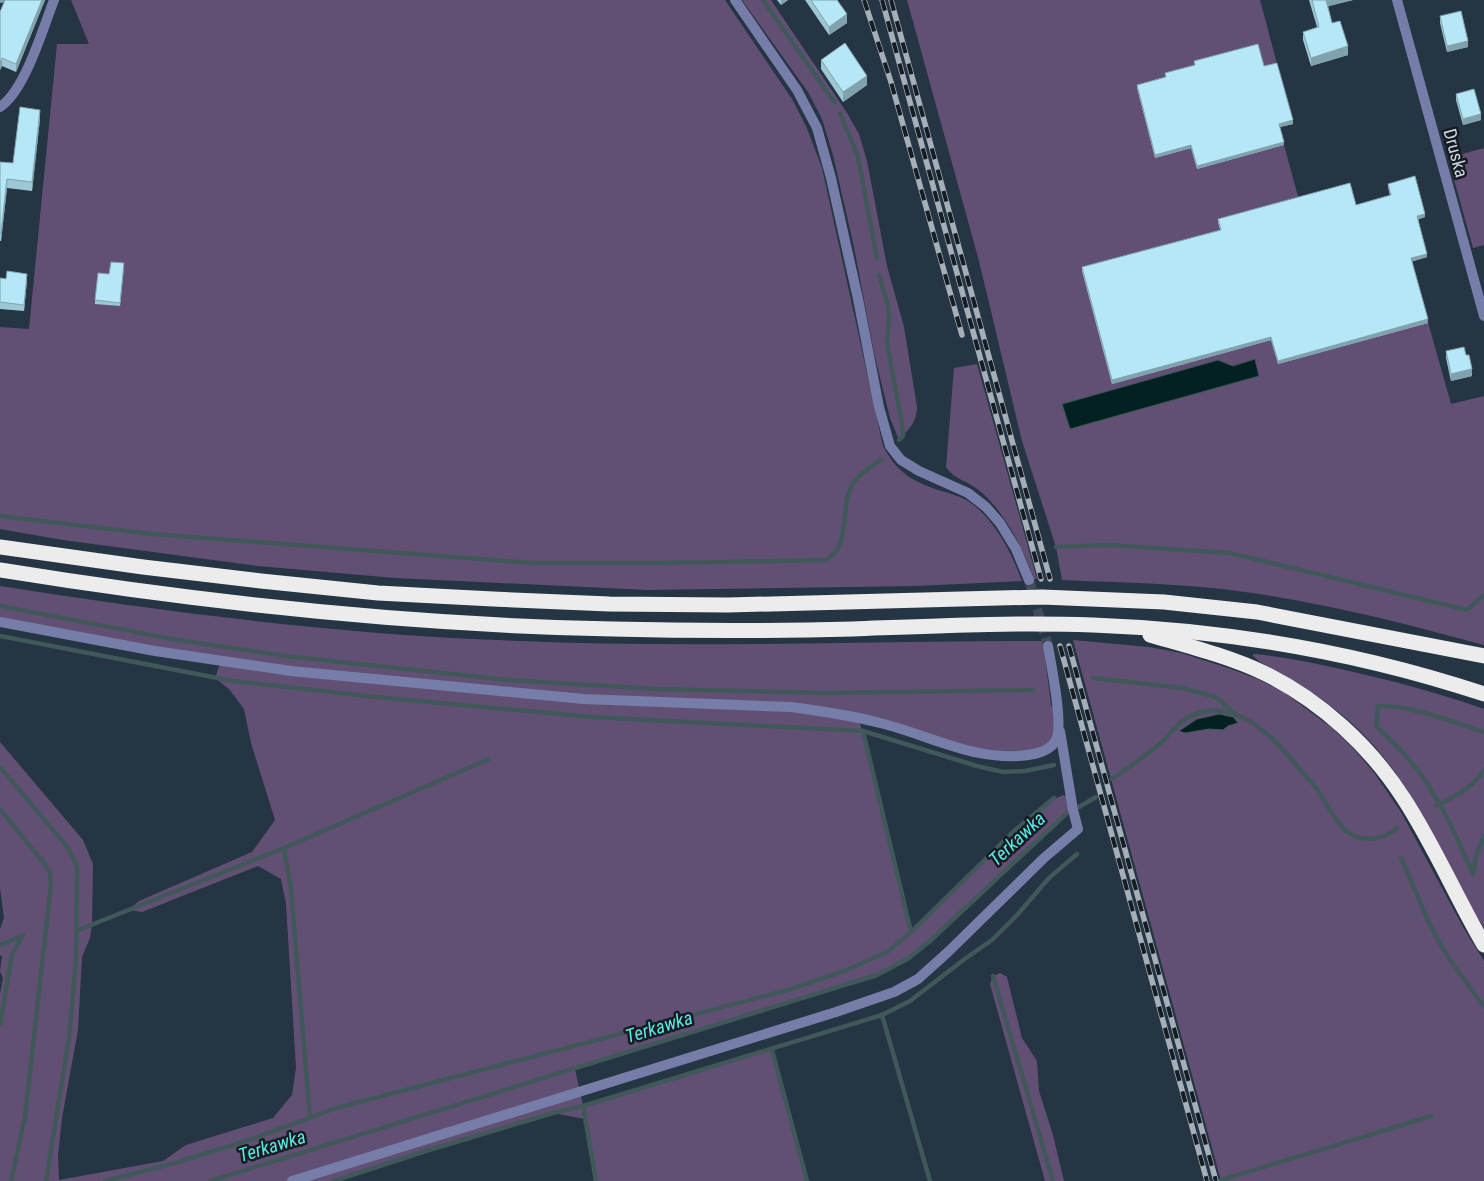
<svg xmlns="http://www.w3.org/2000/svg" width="1484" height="1181" font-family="'Roboto Condensed',sans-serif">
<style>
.green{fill:#625074;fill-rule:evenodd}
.water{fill:#022120;stroke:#40585a}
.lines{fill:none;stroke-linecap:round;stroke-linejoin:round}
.stream{stroke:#40585a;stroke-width:4.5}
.minor-tunnel{stroke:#3f4d5b;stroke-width:10;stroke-dasharray:10 5;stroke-linecap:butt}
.minor{stroke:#777da9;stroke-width:10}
.motorway{stroke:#ececec;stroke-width:15}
.rail-casing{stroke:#a5afba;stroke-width:5.5}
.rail{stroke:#151c22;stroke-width:4;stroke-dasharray:11;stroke-linecap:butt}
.wall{fill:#9dc7d4}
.shaded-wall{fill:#7fa2ad}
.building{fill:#b6e7f7;stroke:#7fa2ad}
.labels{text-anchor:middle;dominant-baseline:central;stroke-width:5;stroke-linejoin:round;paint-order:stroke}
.street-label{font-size:18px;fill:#cfd8e2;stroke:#151c22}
.water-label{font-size:19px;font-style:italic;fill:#5be9e3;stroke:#151c22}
</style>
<rect width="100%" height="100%" fill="#263543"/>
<g class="green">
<path d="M71 0H725L792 99 806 126 822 168 883 446C896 471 911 481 938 490 945 492 953 494 960 497 990 510 1011 551 1022 581L916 586 648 590 395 578 258 566 63 540 0 529V327L29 329 57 44H89Z"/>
<path d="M742 0H771L847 113 859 134 867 161 887 266 904 327 917 407C917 422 909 429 899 440L890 418 874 353 854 247 833 155 822 119 808 92Z"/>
<path d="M907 0H1260L1293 124 1279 127 1299 200 1368 252 1421 237 1427 257 1411 262 1451 404 1484 396V645C1392 620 1298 596 1202 587 1155 583 1108 582 1062 580L1056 547 1022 441 979 261ZM1255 360 1259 376 1070 428 1063 404Z"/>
<path d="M1484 148V245L1473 248 1448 158Z"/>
<path d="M977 364 1037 579H1034C1024 550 1004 511 980 491 970 482 953 479 946 467L954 368Z"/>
<path d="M0 586C164 612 330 633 496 640 678 649 860 641 1043 641L1051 705 1059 720 1052 745 1013 757 857 718 863 731 911 932C936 908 960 884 985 860 1005 840 1037 803 1064 795L1072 801 1073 810 1067 813 930 941 909 958 877 975 575 1069 583 1106 772 1050 807 1181H596L585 1119 553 1113 429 1150 334 1181H0V994L3 978 0 971 2 956 0 955V929L4 918 0 888V742L83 840 93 864 92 925 90 938 82 957 78 1030 62 1118 58 1156 59 1180 163 1161 186 1145 273 1118 292 1095 296 1068 286 904 281 879 258 866 142 912 129 910 139 901 252 852 275 820 251 743 244 709 229 689 215 678 221 661 0 622Z"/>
<path d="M1073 640 1149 647 1181 653 1231 669 1260 680 1285 693 1332 728 1353 748 1375 774 1401 812 1463 927 1484 961V1181H1221Z"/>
<path d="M1253 654C1281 656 1309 662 1336 668 1386 679 1436 692 1484 709V928C1443 862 1417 787 1360 731 1331 702 1295 682 1260 662L1253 656Z"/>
<path d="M1000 973 1007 977 1022 1038 1037 1061 1039 1091 1053 1135 1064 1181H1045L990 984 993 976Z"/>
</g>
<g class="water">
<path d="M1255 359 1259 376 1070 429 1062 404 1218 360 1233 366Z"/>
<path d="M1219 714 1233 717 1238 723 1228 726 1223 730 1209 729 1185 733 1179 731 1197 719Z"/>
</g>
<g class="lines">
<g class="stream">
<path d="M763 0 834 102"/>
<path d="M840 113 858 157 877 259"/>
<path d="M879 275 888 305 889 318 887 343 902 424 903 436 899 440"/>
<path d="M0 516 152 534 532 563H662L826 560C853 545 838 505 854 482 860 473 872 466 881 460"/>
<path d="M1056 547 1108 545 1230 553 1467 610 1484 595"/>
<path d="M0 606 172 639 285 656 508 680 656 689 827 693 1033 690"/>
<path d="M0 636 233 681 376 697 592 717 863 731 977 766 1003 772 1025 771 1054 765"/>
<path d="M1093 678 1182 688 1216 697 1234 713"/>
<path d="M863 731 911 932"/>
<path d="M1484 732C1450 721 1414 706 1378 706L1376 726C1388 738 1401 749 1411 762 1439 795 1456 836 1473 874L1476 856 1484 836"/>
<path d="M0 767 69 849 77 867 76 961 69 1038 46 1181"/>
<path d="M1112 779C1126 769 1141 759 1155 748 1172 735 1177 719 1199 713 1241 700 1279 743 1302 772 1307 778 1313 783 1317 789 1324 799 1337 824 1345 830 1361 843 1382 841 1397 828"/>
<path d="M1436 806C1456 795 1473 789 1484 769"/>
<path d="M1079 807 1096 797"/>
<path d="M0 809 43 862 50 873 51 884 25 1117 11 1181"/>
<path d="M284 848 291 889 310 1118"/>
<path d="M1401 858 1431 927 1448 957 1484 1007"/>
<path d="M76 931 284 848 489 759"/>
<path d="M0 945 22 936"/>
<path d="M993 976 1053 1181"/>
<path d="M882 1015 930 1181"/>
<path d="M0 1024 12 954 23 935"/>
<path d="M772 1050 807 1181"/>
<path d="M583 1106 596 1181"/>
<path d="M1221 1180 1432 1116"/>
<path d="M105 1181 175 1163 252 1139 336 1108 788 990 844 971 887 952 911 932 1014 831 1054 798"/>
<path d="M210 1181 877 975 909 958 930 941 1067 813"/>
<path d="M334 1181 429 1150 553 1113 583 1106 882 1015 910 1001 966 958 992 940 1018 914 1049 878 1077 854"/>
</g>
<path class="minor-tunnel" d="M1029 580 1048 646"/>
<g class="minor">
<path d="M735 0 797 90 817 128 831 178 858 299 879 407 890 446 901 460 919 471 968 493 986 507 1000 523 1016 549 1029 580"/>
<path d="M1397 0 1484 316"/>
<path d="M0 107C25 91 43 28 54 0"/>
<path d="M0 622 155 651 291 671 584 699 791 707C821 711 851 715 880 723 930 735 981 765 1034 754 1043 752 1052 748 1056 740 1064 725 1051 665 1048 646"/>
<path d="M292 1181 836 1012 894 992 918 979 948 952 1044 858 1078 829 1073 810 1060 731"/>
</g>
<g class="motorway">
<path d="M0 547 143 567 261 581 378 593 493 599 609 604 728 605 1042 597 1164 602 1257 612 1484 656"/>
<path d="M0 570C204 603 406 625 613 629 693 631 773 631 853 629 933 626 1013 622 1093 625 1227 630 1357 652 1484 694"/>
<path d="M1150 635C1188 646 1228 656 1264 673 1321 701 1370 746 1404 799 1434 845 1456 897 1484 945"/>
</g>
<g class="rail-casing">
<g id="rail">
<path d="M864 0 891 82 962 335"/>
<path d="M882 0 1041 579"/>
<path d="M891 0 1050 579"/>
<path d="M1060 646 1207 1181"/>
<path d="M1069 646 1216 1181"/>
</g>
</g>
<use href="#rail" class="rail"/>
</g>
<g class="wall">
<path d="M0 0H45L16 72 2 66 0 70V12L4 2 0 3Z"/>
<path d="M777 0H788L781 5Z"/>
<path d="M805 0H837L847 23 829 35Z"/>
<path d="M1309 0H1353L1328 6 1332 23 1348 55 1311 66 1303 40V32L1317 27Z"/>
<path d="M1440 16 1468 47 1447 52 1440 23Z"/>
<path d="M821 60 867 85 843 102 821 69Z"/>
<path d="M1194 61 1264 66 1293 124 1280 127 1284 145 1197 169 1191 148 1155 158 1137 88V85L1165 77V73L1195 66Z"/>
<path d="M1456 94 1481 120 1463 125 1456 100Z"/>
<path d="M40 119 32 191 7 188 1 241H0V162L13 163Z"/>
<path d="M1388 184 1425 217 1418 219 1427 257 1412 261 1428 323 1278 364 1271 340 1112 384 1082 271V267L1220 230 1218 222V219L1356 205 1390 196 1388 187Z"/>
<path d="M124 267 120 306 95 304V300Z"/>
<path d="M0 278 27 280 24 311 0 309Z"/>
<path d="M1446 351 1472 376 1451 381 1446 358Z"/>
</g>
<g class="shaded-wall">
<path d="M0 0H7V1L0 3Z"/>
<path d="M42 0H45L16 72V64Z"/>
<path d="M781 0H788L781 5Z"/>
<path d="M1326 0H1353L1326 7Z"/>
<path d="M847 14V23L829 35V27Z"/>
<path d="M1468 41V47L1447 52V46Z"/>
<path d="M1348 46V55L1311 66V58Z"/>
<path d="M2 58V66L0 70V62Z"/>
<path d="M867 76V85L843 102V92Z"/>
<path d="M40 110V119L32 191V182Z"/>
<path d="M1481 114V120L1463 125V119Z"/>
<path d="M1293 120V124L1279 127V124Z"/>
<path d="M1284 142V145L1197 169V166Z"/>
<path d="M1191 145V148L1155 158V155Z"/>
<path d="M7 179V188L1 241V233Z"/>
<path d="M1425 214V217L1417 220V216Z"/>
<path d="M1427 254V257L1411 262V258Z"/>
<path d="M27 274V280L24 311V305Z"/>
<path d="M1428 319V323L1278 364V361Z"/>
<path d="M1271 337V340L1112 384V380Z"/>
<path d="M1472 369V376L1451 381V374Z"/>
</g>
<g class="building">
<path d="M5 0H42L16 64 2 58 0 62V12Z"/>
<path d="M811 0H837L847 14 829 27Z"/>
<path d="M1312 0H1326L1332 23 1340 21 1348 46 1311 58 1303 32 1319 27Z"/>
<path d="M1461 11 1468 41 1447 46 1440 16Z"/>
<path d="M845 43 867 76 843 92 821 60Z"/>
<path d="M1258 44 1264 66 1277 63 1293 120 1279 124 1284 142 1197 166 1191 145 1155 155 1137 85 1166 77 1165 73 1195 65 1194 61Z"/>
<path d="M1474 89 1481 114 1463 119 1456 94Z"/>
<path d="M20 107 40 110 32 182 7 179 1 233H0V162L13 163Z"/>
<path d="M1415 176 1425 214 1417 216 1427 254 1411 258 1428 319 1278 361 1271 337 1112 380 1082 267 1221 230 1218 219 1350 183 1356 205 1391 195 1388 184Z"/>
<path d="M111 262 124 263 120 303 95 300 98 273 109 274Z"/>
<path d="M7 271 27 274 24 305 0 302V278L6 279Z"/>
<path d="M1464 347 1466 355H1469L1472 369 1451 374 1446 351Z"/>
</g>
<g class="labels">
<g class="street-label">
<text transform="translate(1456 153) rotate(75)">Druska</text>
</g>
<g class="water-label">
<text transform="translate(1017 839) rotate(-43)">Terkawka</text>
<text transform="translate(659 1027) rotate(-17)">Terkawka</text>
<text transform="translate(272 1146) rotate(-17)">Terkawka</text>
</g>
</g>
</svg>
